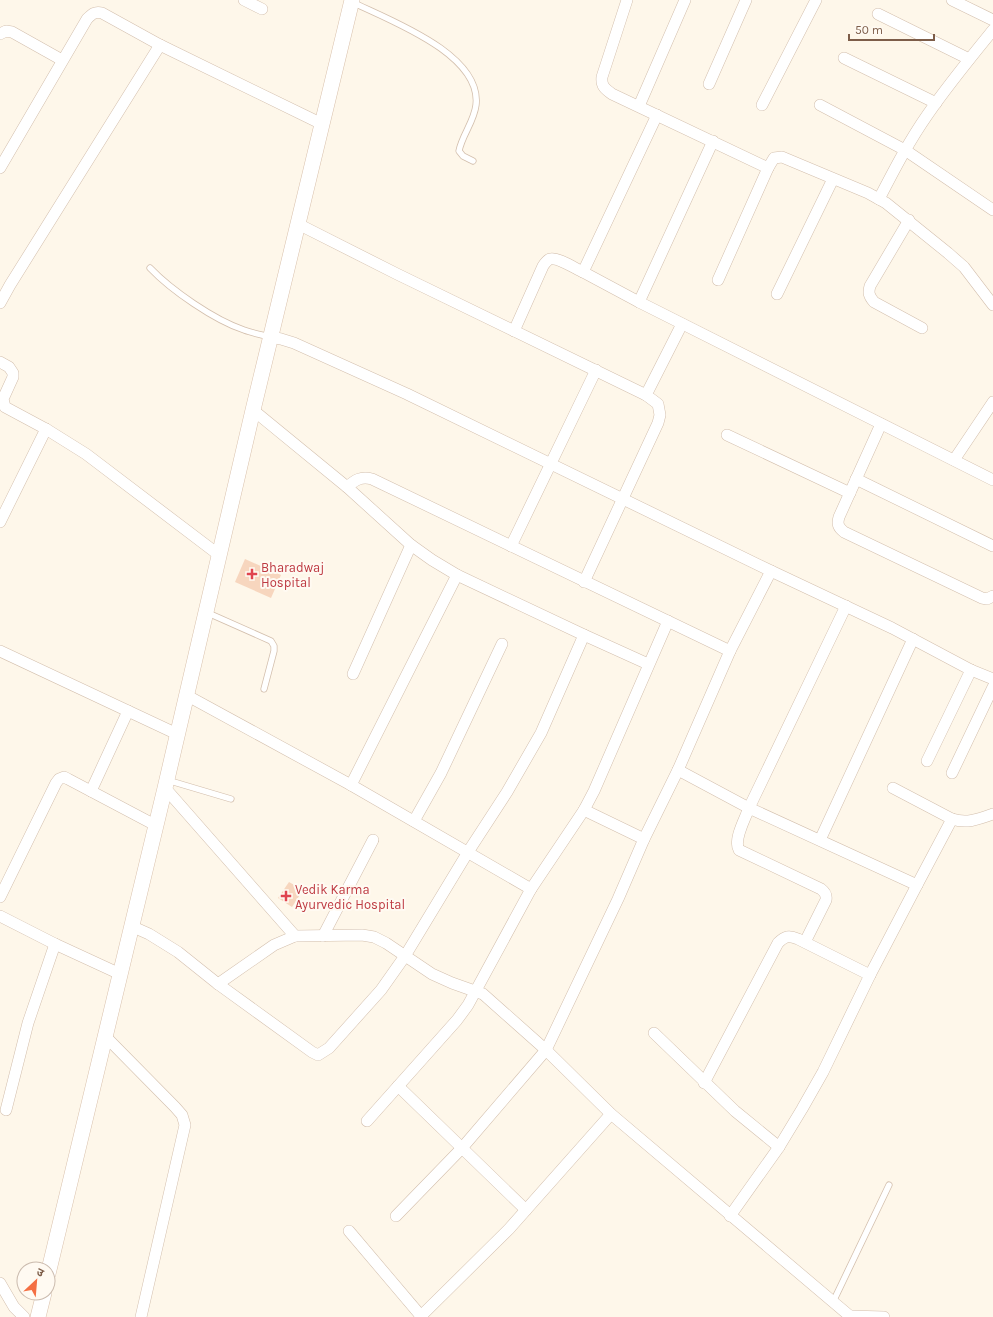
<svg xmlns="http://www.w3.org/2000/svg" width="993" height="1317" font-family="Karla,'Noto Sans Devanagari',sans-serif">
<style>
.building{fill:#f7d6be}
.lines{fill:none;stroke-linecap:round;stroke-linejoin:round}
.service-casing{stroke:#d3bfad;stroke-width:7}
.minor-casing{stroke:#d3bfad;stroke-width:12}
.secondary-casing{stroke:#d9c1ac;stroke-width:16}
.service{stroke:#fff;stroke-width:5.5}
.minor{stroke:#fff;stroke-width:11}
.secondary{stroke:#fff;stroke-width:15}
.health-dot{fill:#e0444e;stroke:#fffaf2;stroke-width:1.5}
.labels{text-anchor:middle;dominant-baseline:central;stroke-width:4;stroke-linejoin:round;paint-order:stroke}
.health-label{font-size:13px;fill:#be3a42;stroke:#fffaf2;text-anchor:start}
</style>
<rect width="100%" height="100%" fill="#fef7ea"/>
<g class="building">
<path d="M245 559 281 575 271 598 235 582Z"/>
<path d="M289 882 303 890 292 907 278 898Z"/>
</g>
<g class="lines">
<g class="service-casing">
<g id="service">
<path d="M352 2C389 20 482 54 476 105 474 122 462 135 459 151L463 156 473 161"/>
<path d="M150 268C171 290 214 320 244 330 252 333 262 335 270 337"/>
<path d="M208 613 271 641 274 646V651L264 689"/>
<path d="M167 780 231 799"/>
<path d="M833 1302 889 1185"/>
</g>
</g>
<g class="minor-casing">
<g id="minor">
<path d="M244 0 262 9"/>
<path d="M627 0 602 77C601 86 605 89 612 94L768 168 774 158 782 157 868 193 886 203 948 253 964 267 993 305"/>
<path d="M952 0 993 20"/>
<path d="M878 14 969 59"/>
<path d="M0 34 6 31 12 32 62 60"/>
<path d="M844 58 936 103"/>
<path d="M709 84 746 0"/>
<path d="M762 105 816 0"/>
<path d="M820 105 905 150 993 210"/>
<path d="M639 106 685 0"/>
<path d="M657 115 583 272 639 302 993 480"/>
<path d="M0 168 87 19C92 14 95 11 102 13L160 45 322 124"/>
<path d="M879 199C894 170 909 141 928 114 948 85 971 57 993 30"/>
<path d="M909 220 870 286C868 293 869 296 874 302L922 328"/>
<path d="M298 224 397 274 646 395 658 404 660 415 658 423 584 582"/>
<path d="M718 280 768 168"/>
<path d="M777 294 833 179"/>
<path d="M639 302 713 141"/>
<path d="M0 303 10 285 160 45"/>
<path d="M514 331 543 266C545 263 547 260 550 259 558 257 576 269 583 272"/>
<path d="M271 337 281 339 294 343 407 394 771 571 892 628 971 670 993 679"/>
<path d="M0 362 9 367 13 373V377L3 399 5 407 46 429 86 454 219 555"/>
<path d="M646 395 682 324"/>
<path d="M253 410 347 487 411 545 432 560 457 575 584 635 648 664"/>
<path d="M881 424 839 517C837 524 838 527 844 532L982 598 987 599 993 596"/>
<path d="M727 435 850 493"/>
<path d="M954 460 993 402"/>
<path d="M856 479 993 546"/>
<path d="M347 487C355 480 361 476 372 479L730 651"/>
<path d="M0 522 46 429"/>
<path d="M511 546 596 370"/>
<path d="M0 651 177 734"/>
<path d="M353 674 411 545"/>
<path d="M186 695 351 785 531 889"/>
<path d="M927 761 971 670"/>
<path d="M678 770 749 808 917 885 870 975 823 1072 802 1109 779 1147 730 1216"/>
<path d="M952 773 993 687"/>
<path d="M351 785 457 575"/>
<path d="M165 788 295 936 362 935 374 937 386 943 432 974 452 983 483 994 546 1050 611 1114 851 1317"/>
<path d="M893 788 952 819"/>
<path d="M91 791 128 711"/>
<path d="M584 810 644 839"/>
<path d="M414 821 441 773 502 644"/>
<path d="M820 840 913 639"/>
<path d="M917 885 952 819C967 824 979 819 993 814"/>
<path d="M0 897 56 783 59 779 64 777 68 779 155 825"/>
<path d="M0 916 55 944 120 974"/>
<path d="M131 926 149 934 178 952 218 984 312 1052 318 1055 329 1048 381 990 405 956 468 852 507 792 541 733 584 635"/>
<path d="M323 936 373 840"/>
<path d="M805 942 826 900C827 895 825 892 821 889L739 850C733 840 745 819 749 808L846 606"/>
<path d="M218 984 274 945 295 936"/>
<path d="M654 1033 735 1111 779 1147"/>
<path d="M105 1036 175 1107 182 1115 185 1125 141 1317"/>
<path d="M704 1083 778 943C785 936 789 935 798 939L870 975"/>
<path d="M398 1086 526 1210"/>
<path d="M6 1110 28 1023 55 944"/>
<path d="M367 1121 457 1020 468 1005 531 889 584 810 594 791 668 621"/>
<path d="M396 1216 462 1148 546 1050 618 899 644 839 678 770 730 651 771 571"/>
<path d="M349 1231 421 1316"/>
<path d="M0 1283 14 1307 24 1317"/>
<path d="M850 1316 884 1317"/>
<path d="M420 1317 509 1229 611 1114"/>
</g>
</g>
<g class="secondary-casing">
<g id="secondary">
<path d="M48 1274 165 788 253 410 352 0"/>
<path d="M38 1317 44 1293"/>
</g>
</g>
<use href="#service" class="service"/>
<use href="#minor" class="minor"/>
<use href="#secondary" class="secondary"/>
</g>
<g class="health-dot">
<path d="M250 568h4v4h4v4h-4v4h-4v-4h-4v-4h4z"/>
<path d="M284 890h4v4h4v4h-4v4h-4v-4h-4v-4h4z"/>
</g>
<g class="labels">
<g class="health-label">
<text x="261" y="567">Bharadwaj<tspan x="261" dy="15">Hospital</tspan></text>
<text x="295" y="889">Vedik Karma<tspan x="295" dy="15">Ayurvedic Hospital</tspan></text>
</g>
</g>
<g transform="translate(36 1281) rotate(26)"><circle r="19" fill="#fffaf2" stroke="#cbbbae"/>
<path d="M0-3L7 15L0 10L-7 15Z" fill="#f46f43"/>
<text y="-6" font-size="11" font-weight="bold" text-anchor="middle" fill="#7d5d49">उ</text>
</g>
<path d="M849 34v6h85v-6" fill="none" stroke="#7d5d49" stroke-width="2"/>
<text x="855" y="34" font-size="12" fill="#7d5d49" stroke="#fffaf2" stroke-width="3" paint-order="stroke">50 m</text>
</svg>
